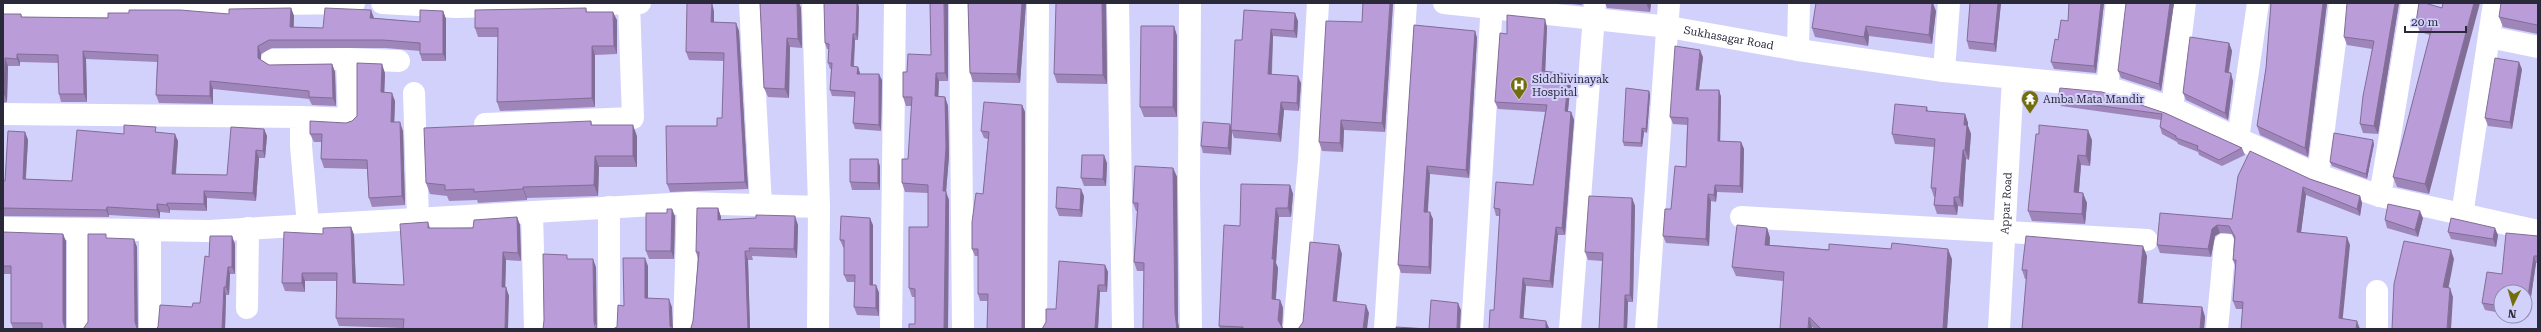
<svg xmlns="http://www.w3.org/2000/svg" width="2541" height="332" font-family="'Roboto Serif',serif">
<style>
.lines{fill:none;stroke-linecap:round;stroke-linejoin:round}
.minor{stroke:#fff;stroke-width:22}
.wall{fill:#9f86ba}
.shaded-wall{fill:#826d97}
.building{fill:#b99cd8;stroke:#826d97}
.labels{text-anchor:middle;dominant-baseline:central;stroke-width:4;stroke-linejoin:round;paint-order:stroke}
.street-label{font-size:11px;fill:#2a2939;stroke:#d2d1fc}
.poi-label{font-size:11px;fill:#2a2939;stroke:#d2d1fc;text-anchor:start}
</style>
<rect width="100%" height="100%" fill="#d2d1fc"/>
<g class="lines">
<g class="minor">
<path d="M96 3V6L354 3"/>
<path d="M382 3 456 7 640 3"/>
<path d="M750 3 761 205"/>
<path d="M813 3 819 207 818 329"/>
<path d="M960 3 963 329"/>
<path d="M1118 3 1123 329"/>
<path d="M1190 3 1189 186 1191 329"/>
<path id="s1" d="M1444 3 1669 27 1798 50 1944 71 2107 87 2172 108 2318 175 2380 196 2538 231"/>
<path d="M3 10 96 6"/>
<path d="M2489 37 2538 47"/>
<path d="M1798 50 1799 3"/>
<path d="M272 60 347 59"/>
<path d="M1944 71 1949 3"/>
<path d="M2107 87 2117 3"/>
<path d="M414 93 418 219"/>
<path d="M2172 108 2185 3"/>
<path d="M3 114 301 117V146L308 225"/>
<path d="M301 117 349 119 347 59 399 61"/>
<path d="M485 124 633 118 629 3"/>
<path d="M2238 139 2258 3"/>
<path d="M2318 175 2340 3"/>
<path d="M2380 196 2412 3"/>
<path d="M609 207V329"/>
<path d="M532 212 535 329"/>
<path d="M2462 215 2494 3"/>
<path d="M1741 217 2147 240"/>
<path d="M3 228 209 231 688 203 819 207"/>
<path d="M78 229V329"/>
<path d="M247 308 248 228"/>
<path d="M150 329V231"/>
<path d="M684 329 688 203"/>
<path d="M891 329 895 3"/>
<path d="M1036 329 1038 3"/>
<path d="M1294 329 1309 160 1318 3"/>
<path d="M1385 329 1406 3"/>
<path d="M1472 329 1492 3"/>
<path d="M1570 329 1595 3"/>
<path d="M1646 329 1669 3"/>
<path id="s2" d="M1999 329 2013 78"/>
<path d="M2217 329 2225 244"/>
<path d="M2377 329V291"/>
</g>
</g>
<g class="wall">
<path d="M760 3H799L801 8 802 48 790 47 789 98 768 97 764 88Z"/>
<path d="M930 3 948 81H939L938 96 945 97 948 106 949 156 946 192 949 200 948 329H909L915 324V297H912L909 288 928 227V193L905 192 902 183 908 159 912 106H906L903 97 907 72 931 55Z"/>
<path d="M968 3H1026L1020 83 973 82 970 73Z"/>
<path d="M1106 3 1107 84 1057 83 1054 74Z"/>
<path d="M1363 3H1393L1385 132 1344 130 1343 152 1322 151 1319 142 1362 22Z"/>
<path d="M1562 3H1583L1582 5Z"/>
<path d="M1605 3H1651L1650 12 1607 8Z"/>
<path d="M2001 3 1996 52 1969 49 1967 41Z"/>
<path d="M2069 3H2104L2096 73 2054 69 2051 62 2058 40 2068 21Z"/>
<path d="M2174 3 2161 91 2121 78 2118 71Z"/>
<path d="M2271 3H2327L2308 157 2260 135 2257 126 2266 68Z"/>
<path d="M2399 3 2378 134 2363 133 2360 124 2372 49 2347 45 2344 37Z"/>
<path d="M2538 3V34L2503 27 2499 17Z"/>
<path d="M859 7 858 40H855L854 67H858L860 74 882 80 881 131 855 129 853 123 855 97 832 96 830 90 831 69H830L828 63 829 49H827L825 43Z"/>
<path d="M291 8 294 16V27L323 28 374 18 420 22 443 11 446 19V61H422L420 54V51L386 48H272L261 54V60L269 65 332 64 335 72 336 106 312 105 309 99 213 89V104L159 103 156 95 157 62 86 59 87 102H61L59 94 58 63 20 62V66H8L7 102 3 103V14H21L22 17 108 18 229 14Z"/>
<path d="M586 8 587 12 617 20V54L595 55V107L500 111 497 102 498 37H478L475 28Z"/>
<path d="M2442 8 2429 194 2397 187 2393 177 2430 35 2420 32 2416 22Z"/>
<path d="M1244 10 1298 21 1297 38 1273 36 1272 74 1301 83 1299 111 1284 110 1281 142 1234 138 1232 132 1231 155 1203 153 1201 146 1230 124 1232 129 1242 40Z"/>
<path d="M714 11V22L736 23 739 31 748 189 670 192 667 184 717 126 722 118 724 61 689 60 686 52Z"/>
<path d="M1936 11 1932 44 1869 36 1868 46 1815 37 1812 28Z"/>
<path d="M1414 25 1475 31 1477 38 1469 178 1430 174 1428 212 1433 219 1431 274 1401 273 1398 265Z"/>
<path d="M1174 26 1177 36V117H1144L1140 107Z"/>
<path d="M1547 27 1545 71 1571 81 1568 112H1571L1574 120 1565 235H1558L1553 288 1526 286 1523 318 1549 328V329H1489L1494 310 1500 216H1496L1494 208 1533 185 1545 112 1498 109 1495 102Z"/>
<path d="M2229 43 2232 51 2229 73 2233 81 2228 120 2186 100 2183 93Z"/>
<path d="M1703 57 1699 90H1719L1721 97 1720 141 1741 142 1744 149 1743 193 1717 192 1716 202 1711 201 1709 246 1666 243 1663 236 1671 209 1686 167 1687 125 1673 124 1670 117Z"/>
<path d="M2522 69 2512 129 2488 126 2485 118Z"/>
<path d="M385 73 384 92 395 101 394 122 403 131 405 205 372 207 369 198 367 169 324 168 321 159V142H314L310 134 352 121 357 116Z"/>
<path d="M1649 91 1650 95 1647 133 1644 132 1642 147 1624 146 1623 142Z"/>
<path d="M2058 100 2165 113 2242 148 2245 155 2222 166 2199 155 2198 152 2178 144 2177 142 2162 134 2160 127 2161 120 2061 106Z"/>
<path d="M1022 105 1025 112V329H987L988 301H980L978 294V256H975L972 249 983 194 988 139 984 138 981 131Z"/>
<path d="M1927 107 1928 111 1965 114 1968 123V126L1971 134 1969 160 1966 159 1963 207 1958 206 1957 215 1937 214 1934 205 1935 197H1934L1931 188 1934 147 1895 144 1892 134Z"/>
<path d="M591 121 592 125 637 136V167H599L598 196 527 198V200L478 203 477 200 449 201 447 196 430 194 426 183Z"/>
<path d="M264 129 267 136 265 158H259L256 201 207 198V211L170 210V213L160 212V218L109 215V217L3 216V181H5L25 132 28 140 26 179 72 181 124 134 157 132 178 141 176 174 227 175Z"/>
<path d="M2092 140 2090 166 2081 165 2079 192 2087 203 2085 224 2032 221 2028 211Z"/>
<path d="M2374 144 2367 179 2332 166 2330 162Z"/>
<path d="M878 159 880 167V190H852L850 182Z"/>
<path d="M1107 163 1106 186H1084L1081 178Z"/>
<path d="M1173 168 1177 177 1178 322 1179 329H1143L1144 271H1137L1134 262 1137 211H1136L1133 203Z"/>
<path d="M2310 179 2360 196 2362 203 2360 216 2306 195 2301 232 2350 245 2242 309H2236L2233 301 2236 268 2233 260 2234 239 2232 234 2220 233 2215 236 2211 257 2160 253 2157 245 2232 219Z"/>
<path d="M1290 185 1293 194 1291 217H1279L1276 263 1278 268 1276 299 1280 300 1283 308 1282 326 1283 329H1220L1219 326 1240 226Z"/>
<path d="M1084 196 1082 217 1059 216 1056 208Z"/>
<path d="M1632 198 1635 206 1633 302H1628L1627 329H1599L1602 261 1588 260 1585 252Z"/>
<path d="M718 208 721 217V220L798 225 797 258 752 256 753 260H748L750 329H689L691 328 693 321 698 259 696 252Z"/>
<path d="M675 216 674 259H649L646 251Z"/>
<path d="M517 217 520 225 521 261 506 260 505 287 509 296 403 328 339 326 336 318V281H305V292L285 291 282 283 323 234 351 227 354 235 356 283 404 285 428 222 430 228H473Z"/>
<path d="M2423 218 2418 237 2387 228 2385 220Z"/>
<path d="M873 225V285H876L879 293V316L857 315 854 307 855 282H847L844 275V248L843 247 840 240Z"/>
<path d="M1767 228 1770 238V245L1952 259 1947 329H1815L1812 327 1783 281 1736 276 1732 267Z"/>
<path d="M3 232 66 241V328L67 329H13L11 323V274H3Z"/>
<path d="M2448 232 2498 235 2496 247 2451 239Z"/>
<path d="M2538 236V263H2536L2528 317 2522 316H2525V292H2501V313L2485 310 2482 303 2502 274Z"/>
<path d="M235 244V274H230L229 295H226L225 329H156L192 307 200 303 209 257Z"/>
<path d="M2147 256 2143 303 2202 307 2205 317 2204 329H2022L2027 279H2025L2022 270Z"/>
<path d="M1105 265 1108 272 1107 292H1100L1098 328V329H1042L1056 309Z"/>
</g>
<g class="shaded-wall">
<path d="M712 3 714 11V30L711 22Z"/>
<path d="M797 3H799L801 8 802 48 798 39Z"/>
<path d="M857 3H858L859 7 858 40 856 34Z"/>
<path d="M944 3H948V81L945 73Z"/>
<path d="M1022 3H1026L1020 83 1017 74Z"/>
<path d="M1102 3H1106L1107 84 1103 75Z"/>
<path d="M1390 3H1393L1385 132 1382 123Z"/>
<path d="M1646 3H1651L1650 12Z"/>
<path d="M1932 3H1933L1936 11 1932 44 1929 35Z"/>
<path d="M1998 3H2001L1996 52 1994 44Z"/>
<path d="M2101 3H2104L2096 73 2094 66Z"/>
<path d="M2170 3H2174L2161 91 2159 84Z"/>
<path d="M2323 3H2327L2308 157 2305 148Z"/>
<path d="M2395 3H2399L2378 134 2374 126Z"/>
<path d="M2474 3H2480L2429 194 2425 184Z"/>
<path d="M291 8 294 16 293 35 290 27Z"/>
<path d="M371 10 374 18H370Z"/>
<path d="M443 11 446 19V61L443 54Z"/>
<path d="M613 12 617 20V54L614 46Z"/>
<path d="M1295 13 1298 21 1297 38 1294 31Z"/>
<path d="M1545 19 1547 27 1545 78 1542 71Z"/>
<path d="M736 23 739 31 748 189 745 182Z"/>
<path d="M1174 26 1177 36V117L1173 107Z"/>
<path d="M1866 26 1869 36 1868 46 1864 37Z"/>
<path d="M1271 29 1273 36 1271 82 1268 74Z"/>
<path d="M1475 31 1477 38 1469 178 1466 170Z"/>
<path d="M853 34 855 40 853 72 851 66Z"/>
<path d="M787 38 790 47 789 98 785 89Z"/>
<path d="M2229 43 2232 51 2227 80 2225 72Z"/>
<path d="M258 46 261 54V66L258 58Z"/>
<path d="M592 46 595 55V107L592 98Z"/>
<path d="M1700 50 1703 57 1698 97 1696 90Z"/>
<path d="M83 51 86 59 87 102 84 94Z"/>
<path d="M17 54 20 62V66L17 59Z"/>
<path d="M5 58 8 66 7 102 4 94Z"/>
<path d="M2519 62 2522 69 2512 129 2510 122Z"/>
<path d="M332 64 335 72 336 106 333 98Z"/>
<path d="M382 64 385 73 384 101 381 92Z"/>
<path d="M858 67 860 73V80L857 74Z"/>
<path d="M936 73 939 81 938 105 935 96Z"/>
<path d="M2231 73 2233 81 2228 120 2225 113Z"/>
<path d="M879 74 882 80 881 131 879 125Z"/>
<path d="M1569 74 1571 81 1567 119 1565 111Z"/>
<path d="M1298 76 1301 83 1299 111 1297 103Z"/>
<path d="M210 81 213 89V104L210 96Z"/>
<path d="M1719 90 1721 97 1720 148 1718 141Z"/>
<path d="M1649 91 1650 95 1647 133 1646 129Z"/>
<path d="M392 93 395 101 394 131 391 122Z"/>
<path d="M945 97 948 106 949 156 946 192 949 200 948 329H944L943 191Z"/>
<path d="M1281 102 1284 110 1281 142 1278 134Z"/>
<path d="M1022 105 1025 112V329H1023L1022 328Z"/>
<path d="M1571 112 1574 120 1565 235 1562 228Z"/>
<path d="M1965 114 1968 123V126L1971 134 1969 160 1965 150 1964 125Z"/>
<path d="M1341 120 1344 130 1343 152 1340 143Z"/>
<path d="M400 122 403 131 405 205 402 196Z"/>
<path d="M1230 124 1232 132 1231 155 1228 148Z"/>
<path d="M633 125 637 136V167L633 156Z"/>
<path d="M1642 128 1644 132 1642 147 1641 143Z"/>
<path d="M264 129 267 136 265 158 263 151Z"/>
<path d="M2088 130 2092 140 2090 166 2086 156Z"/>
<path d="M25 132 28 140 25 186 23 179Z"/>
<path d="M175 134 178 141 175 181 172 174Z"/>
<path d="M2373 140 2374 144 2367 179 2366 174Z"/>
<path d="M1741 142 1744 149 1743 193 1740 186Z"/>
<path d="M256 150 259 158 256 201 253 193Z"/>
<path d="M1963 150 1966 159 1963 207 1959 197Z"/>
<path d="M1104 155 1107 163 1106 186 1103 179Z"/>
<path d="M2078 155 2081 165 2078 202 2074 192Z"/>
<path d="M595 156 599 167 598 196 594 185Z"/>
<path d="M878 159 880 167V190L878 183Z"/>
<path d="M1427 166 1430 174 1427 219 1424 212Z"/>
<path d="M1173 168 1177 177 1178 322 1179 329H1177L1175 314Z"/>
<path d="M1290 185 1293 194 1291 217 1288 208Z"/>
<path d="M1715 185 1717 192 1716 202 1714 195Z"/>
<path d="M523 187 527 198V200L523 189Z"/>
<path d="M2303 187 2306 195 2300 240 2297 232Z"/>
<path d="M1081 189 1084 196 1082 217 1080 210Z"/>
<path d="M204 191 207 198V211L204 204Z"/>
<path d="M2083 193 2087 203 2085 224 2082 214Z"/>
<path d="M1708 194 1711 201 1709 246 1706 239Z"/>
<path d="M2360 196 2362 203 2360 216 2357 209Z"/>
<path d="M1954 197 1958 206 1957 215 1954 206Z"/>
<path d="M1632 198 1635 206 1633 302 1630 295Z"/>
<path d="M167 203 170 210V213L167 205Z"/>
<path d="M157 204 160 212V218L157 210Z"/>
<path d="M107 207 109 215V217L106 210Z"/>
<path d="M718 208 721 217V228L718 220Z"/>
<path d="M1276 208 1279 217 1276 263 1278 268 1275 308 1272 299V259Z"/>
<path d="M672 209 675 216 674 259 671 251Z"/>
<path d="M2420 211 2423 218 2418 237 2415 230Z"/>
<path d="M1430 212 1433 219 1431 274 1429 267Z"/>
<path d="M795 216 798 225 797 258 794 249Z"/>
<path d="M517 217 520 225 521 261 518 253Z"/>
<path d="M870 218 873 225V292L870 285Z"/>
<path d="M2217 225 2220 233 2215 236 2211 257 2208 249 2212 229Z"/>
<path d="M351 227 354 235 356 291 353 283Z"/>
<path d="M1556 227 1558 235 1553 288 1550 281Z"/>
<path d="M1767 228 1770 238 1768 254 1765 245Z"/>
<path d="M2495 228 2498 235 2496 247 2493 239Z"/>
<path d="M63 234 66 241V329L63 321Z"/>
<path d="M232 236 235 244V274L232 267Z"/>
<path d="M2347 237 2350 245 2342 326 2339 318Z"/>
<path d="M134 239 137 247 138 329 135 322Z"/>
<path d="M1339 245 1342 254 1336 309 1333 301Z"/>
<path d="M2143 246 2147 256 2142 312 2138 303Z"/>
<path d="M1948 249 1952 259 1947 329H1943Z"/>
<path d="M2451 250 2454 259 2447 296 2443 287Z"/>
<path d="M745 251 748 260 750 329H748Z"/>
<path d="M503 252 506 260 505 296 502 287Z"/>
<path d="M2534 256 2536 263 2528 317 2526 310Z"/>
<path d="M645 258 648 266V307L645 298Z"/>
<path d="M593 259 596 267 597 329 594 321Z"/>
<path d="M1105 265 1108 272 1107 292 1105 285Z"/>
<path d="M228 267 230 274 229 295 226 287Z"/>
<path d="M302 273 305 281V292L302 283Z"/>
<path d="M1523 278 1526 286 1523 325 1520 318Z"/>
<path d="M876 285 879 293V316L876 308Z"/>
<path d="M1098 285 1100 292 1098 329 1095 328Z"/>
<path d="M224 287 226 295 225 329H222Z"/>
<path d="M506 287 509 296 508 329H505Z"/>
<path d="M2450 288 2453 297 2451 329H2447Z"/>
<path d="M1625 295 1628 302 1627 329H1624Z"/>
<path d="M669 299 672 307 673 329 670 326Z"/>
<path d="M1280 300 1283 308 1282 328 1278 320Z"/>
<path d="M1458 303 1461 310 1460 329H1457Z"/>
<path d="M1366 305 1369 313 1367 329H1363Z"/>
<path d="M2202 307 2205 317 2204 329H2200Z"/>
<path d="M1809 317 1812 327V329H1808Z"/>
<path d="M1546 321 1549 328V329H1546Z"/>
<path d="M2357 321 2360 329H2356Z"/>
</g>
<g class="building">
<path d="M687 3H712L711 22 736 23 745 182 667 184 666 126H717V118H722L724 53 686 52Z"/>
<path d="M760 3H797L798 39 787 38 785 89 764 88Z"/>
<path d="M824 3H857L856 34H853L851 66 858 67 857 74H879V125L853 123 855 92 830 90 832 63H828L829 44 825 43Z"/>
<path d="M930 3H944L945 73H936L935 96 945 97 946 147 943 191H946L944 329H909V324H915V289L909 288V227H928V185L902 183V159H908L912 97H903V72H907L908 54 931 55Z"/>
<path d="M968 3H1022L1017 74 970 73Z"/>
<path d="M1056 3H1102L1103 75 1054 74Z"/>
<path d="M1363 3H1390L1382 123 1341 120 1340 143 1319 142 1326 21 1362 22Z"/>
<path d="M1816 3H1932L1929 35 1866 26 1864 37 1812 28Z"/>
<path d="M1970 3H1998L1994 44 1967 41Z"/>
<path d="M2069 3H2101L2094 66 2051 62 2055 39 2058 40 2061 20 2068 21Z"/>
<path d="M2126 3H2170L2159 84 2118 71Z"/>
<path d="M2271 3H2323L2305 148 2257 126 2266 68Z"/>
<path d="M2347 3H2395L2374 126 2360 124 2363 96 2374 41 2344 37Z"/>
<path d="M2419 3H2425L2442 8 2443 3H2474L2425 184 2393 177 2432 27 2416 22Z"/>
<path d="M2501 3H2538V26L2537 25 2499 17Z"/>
<path d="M291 8 290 27 323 28 325 8 371 10 370 18 420 22V10L443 11V54H420V43L383 40H269L258 46V58L269 65 332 64 333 98 309 97V91L210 81V96L156 95 158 55 83 51 84 94H59L58 55 17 54V59L5 58 4 94H3V14H21V17L108 18V13H129V10H180L229 14V9Z"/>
<path d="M586 8V12H613L614 46H592V98L497 102 498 28H475V10Z"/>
<path d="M1244 10 1295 13 1294 31 1271 29 1268 74 1298 76 1297 103 1281 102 1278 134 1231 130 1235 40H1242Z"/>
<path d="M1507 15 1545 19 1542 71 1569 74 1565 111 1571 112 1562 228 1556 227 1550 281 1523 278 1520 318 1546 321V329H1489L1490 310H1494L1500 209 1494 208 1496 182 1533 185 1547 105 1495 102 1500 33 1507 34Z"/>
<path d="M1414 25 1475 31 1466 170 1427 166 1424 212H1430L1429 267 1398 265Z"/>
<path d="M1141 26H1174L1173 107H1140Z"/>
<path d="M2190 37 2229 43 2225 72 2231 73 2225 113 2183 93Z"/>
<path d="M1675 46 1700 50 1696 90H1719L1718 141 1741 142 1740 186 1715 185 1714 195 1708 194 1706 239 1663 236 1665 209H1671L1675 166 1686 167 1688 118 1670 117Z"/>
<path d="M2495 58 2519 62 2510 122 2485 118Z"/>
<path d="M357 63 382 64 381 92 392 93 391 122H400L402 196 369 198 367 160 321 159 322 134H310V121L346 123 352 121 357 116Z"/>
<path d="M1626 88 1649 91 1646 129 1642 128 1641 143 1623 142Z"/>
<path d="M2060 88 2102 92 2165 113 2242 148 2219 160 2197 149 2198 146 2176 138V136L2160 127 2162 114 2058 100Z"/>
<path d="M984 102 1022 105V328L1024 329H987L988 294H978V249H972V222L976 193 983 194 989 132 981 131Z"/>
<path d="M1895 104 1927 107 1926 111 1965 114 1964 125H1967L1965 150H1963L1959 197H1954V206L1934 205 1936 188H1931L1935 139 1892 134Z"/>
<path d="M591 121V125H633V156H595L594 185 523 187V189L474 192V189L445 190V185L426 183 424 128Z"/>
<path d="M1203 122 1230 124 1228 148 1201 146Z"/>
<path d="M124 125 156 127 155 132 175 134 172 174 227 175 231 127 264 129 263 151 256 150 253 193 204 191V204L167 203V205L157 204V210L107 207 106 210 3 208V181H5L8 131 25 132 23 179 72 181 77 130 124 134Z"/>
<path d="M2039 125 2088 130 2086 156 2078 155 2074 192 2083 193 2082 214 2028 211 2036 134H2039Z"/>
<path d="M2334 133 2373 140 2366 174 2330 162Z"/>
<path d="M2250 151 2310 179 2360 196 2357 209 2303 187 2297 232 2347 237 2339 318 2357 321 2356 329H2241L2243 302 2233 301 2236 260H2233L2235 237 2229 226 2217 225 2212 229 2208 249 2157 245 2160 213 2232 219 2238 176Z"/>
<path d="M1082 155H1104L1103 179 1081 178Z"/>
<path d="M850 159H878V183L850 182Z"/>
<path d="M1135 166 1173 168 1175 314 1177 329H1143L1144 263 1134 262 1138 203H1133Z"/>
<path d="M1241 184 1290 185 1288 208H1276L1272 259H1274L1272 299 1280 300 1278 320 1283 329H1243V327L1219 326 1224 225 1240 226Z"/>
<path d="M1057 187 1081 189 1080 210 1056 208Z"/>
<path d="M1589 196 1632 198 1630 295H1625L1624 329H1599L1603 253 1585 252Z"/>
<path d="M2388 204 2420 211 2415 230 2385 220Z"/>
<path d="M697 208H718V220L756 218V215L795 216 794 249 749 248 750 251H745L748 329H689L691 328 693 321 699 252H696Z"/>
<path d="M667 209H672L671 251H646V213H667Z"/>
<path d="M841 216 870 218V285H876V308L854 307 855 275H844V240H840Z"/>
<path d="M517 217 518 253 503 252 502 287H506L505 329H403L404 319 336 318 337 273H302V283H282L284 232 323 234V228L351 227 353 283 404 285 400 224 428 222V228H473L474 220Z"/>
<path d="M2451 218 2495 228 2493 239 2448 232Z"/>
<path d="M1737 225 1767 228 1765 245 1829 250V244L1891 249 1892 243 1948 249 1943 329H1821L1809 317 1808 329H1780L1784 272 1732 267Z"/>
<path d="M3 232 63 234V321L65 328 67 329H42V323H11V266H3Z"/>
<path d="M2506 233 2538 236V256H2534L2526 310 2525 292H2501V306L2482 303 2487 272 2502 274Z"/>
<path d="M88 234H106V238L134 239 135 322 137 328 139 329H83L88 322Z"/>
<path d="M210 236H232V267H228L226 287H224L222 329H156L158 327 160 305 192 307 193 303H200L205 256 209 257Z"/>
<path d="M2026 236 2143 246 2138 303 2202 307 2200 329H2022L2027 270H2022Z"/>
<path d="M2404 241 2451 250 2443 287 2450 288 2447 329H2392L2394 284Z"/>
<path d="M1310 242 1339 245 1333 301 1366 305 1363 329H1298L1303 322Z"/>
<path d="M543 254 567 255V259H593L594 321 595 327 598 329H543L544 320Z"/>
<path d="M623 258H645V298L669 299 670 326 672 329H613L617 327 618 305 624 306Z"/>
<path d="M1059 261 1105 265V285H1098L1095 328H1098V329H1042L1046 322V309H1056Z"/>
<path d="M1431 300 1458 303 1457 329H1429Z"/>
<path d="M1396 327 1428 329H1396Z"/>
</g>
<defs>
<g id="hospital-pin" transform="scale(0.9)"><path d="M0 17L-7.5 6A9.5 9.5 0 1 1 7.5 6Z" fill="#736d0c" stroke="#d2d1fc"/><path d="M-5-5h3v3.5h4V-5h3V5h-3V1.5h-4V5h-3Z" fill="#fff"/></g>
<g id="temple-pin" transform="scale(0.9)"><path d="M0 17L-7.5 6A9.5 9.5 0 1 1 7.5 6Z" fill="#736d0c" stroke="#d2d1fc"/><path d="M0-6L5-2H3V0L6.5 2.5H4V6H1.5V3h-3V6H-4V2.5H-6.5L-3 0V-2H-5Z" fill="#fff"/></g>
</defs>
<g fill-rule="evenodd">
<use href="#hospital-pin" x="1519" y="85"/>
<use href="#temple-pin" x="2030" y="99"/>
</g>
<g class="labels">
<g class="street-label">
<text stroke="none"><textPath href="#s1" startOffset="287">Sukhasagar Road</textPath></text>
<text stroke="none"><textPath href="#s2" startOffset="126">Appar Road</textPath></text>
</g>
<g class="poi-label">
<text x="1532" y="79">Siddhivinayak<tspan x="1532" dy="13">Hospital</tspan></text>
<text x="2043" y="99">Amba Mata Mandir</text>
</g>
</g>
<rect width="2541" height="332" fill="none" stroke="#2a2939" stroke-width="8"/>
<g transform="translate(2513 304) rotate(185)"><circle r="19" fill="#d2d1fc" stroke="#8f8eae"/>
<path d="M0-3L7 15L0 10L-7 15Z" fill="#736d0c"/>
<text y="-6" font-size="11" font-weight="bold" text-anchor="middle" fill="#2a2939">N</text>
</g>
<path d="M2405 26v6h61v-6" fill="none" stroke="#2a2939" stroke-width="2"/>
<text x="2411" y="26" font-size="12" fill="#2a2939" stroke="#d2d1fc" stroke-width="3" paint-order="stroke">20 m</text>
</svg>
